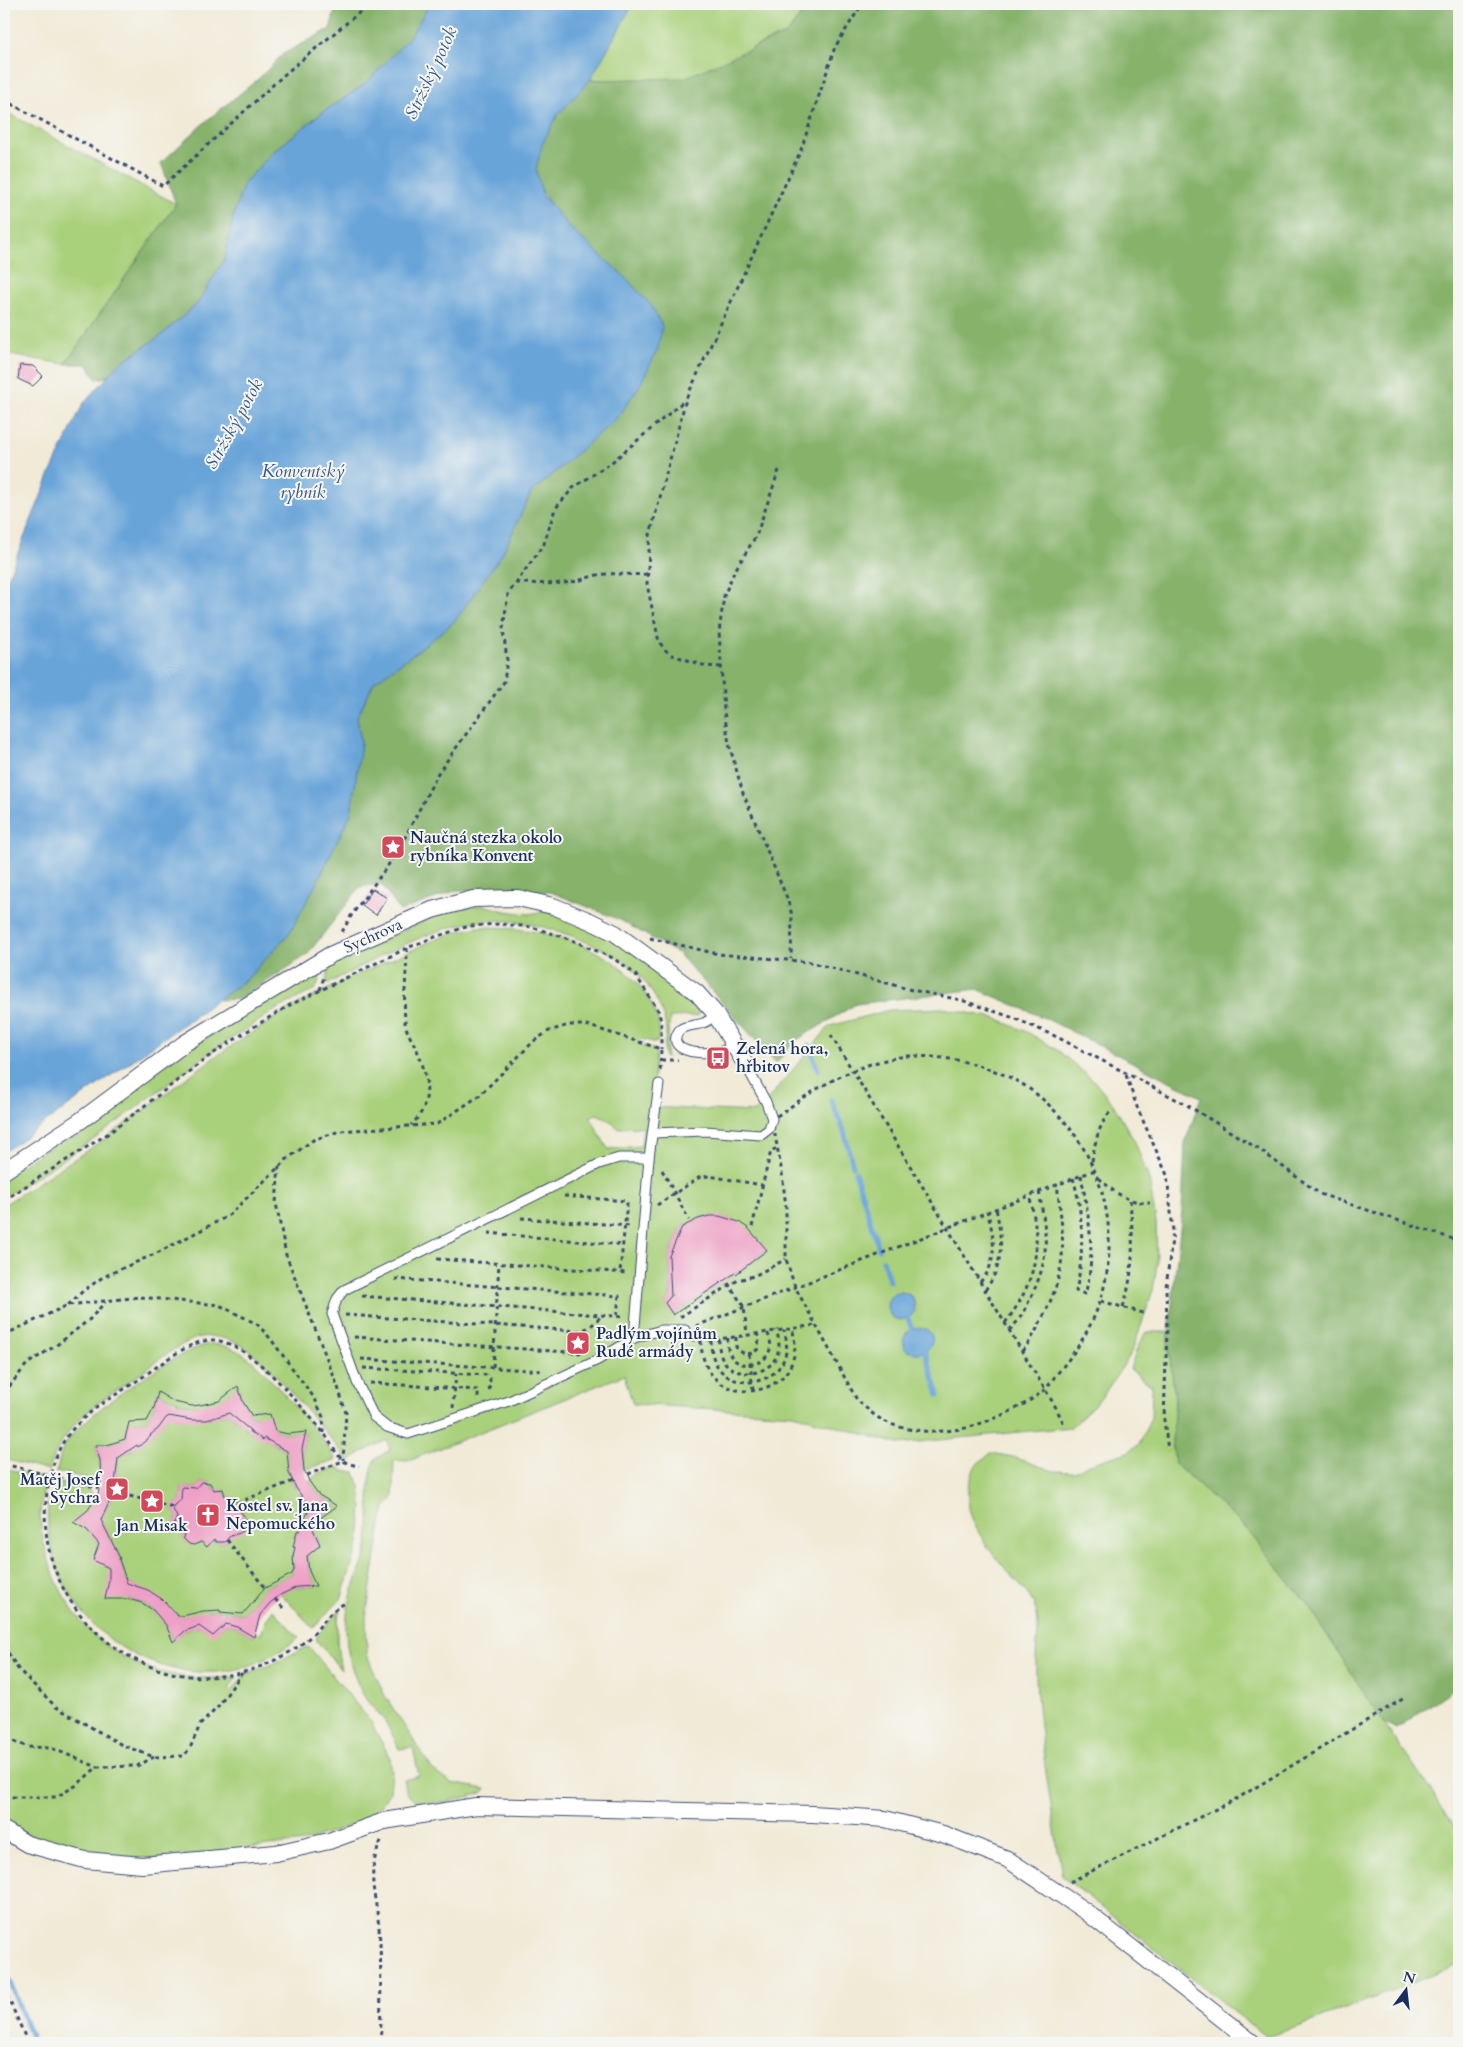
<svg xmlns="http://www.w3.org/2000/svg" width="1463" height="2047" font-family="Cardo,serif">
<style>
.green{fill:#a9d07a;stroke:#62806c;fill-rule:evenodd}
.forest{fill:#86b26a;stroke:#507064}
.water{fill:#69a4d9;stroke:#426a9c}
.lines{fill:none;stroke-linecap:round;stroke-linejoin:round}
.stream{stroke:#69a4d9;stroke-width:5}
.building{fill:#ee9fc5;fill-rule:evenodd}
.lane-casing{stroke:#3b4b70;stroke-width:11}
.street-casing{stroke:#3b4b70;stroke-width:18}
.path{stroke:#3b4b70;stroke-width:3;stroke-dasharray:4 4;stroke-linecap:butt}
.lane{stroke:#fff;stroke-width:9}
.street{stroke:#fff;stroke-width:16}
.labels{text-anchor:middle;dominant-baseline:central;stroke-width:4;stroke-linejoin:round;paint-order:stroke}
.poi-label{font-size:16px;font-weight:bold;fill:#1b2f5e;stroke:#f6f6f2;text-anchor:start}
.street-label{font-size:16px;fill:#1b2f5e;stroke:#f6f6f2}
.water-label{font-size:18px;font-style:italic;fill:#365889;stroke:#f6f6f2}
</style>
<rect width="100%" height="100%" fill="#f6f6f2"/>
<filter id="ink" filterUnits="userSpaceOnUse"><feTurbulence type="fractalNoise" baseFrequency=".02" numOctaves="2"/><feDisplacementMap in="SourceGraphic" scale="10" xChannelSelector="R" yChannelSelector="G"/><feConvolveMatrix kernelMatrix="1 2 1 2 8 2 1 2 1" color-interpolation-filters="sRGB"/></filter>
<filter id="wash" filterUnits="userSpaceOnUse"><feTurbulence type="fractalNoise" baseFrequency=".0096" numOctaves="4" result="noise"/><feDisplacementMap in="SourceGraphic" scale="20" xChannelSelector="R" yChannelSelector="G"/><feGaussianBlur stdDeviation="1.12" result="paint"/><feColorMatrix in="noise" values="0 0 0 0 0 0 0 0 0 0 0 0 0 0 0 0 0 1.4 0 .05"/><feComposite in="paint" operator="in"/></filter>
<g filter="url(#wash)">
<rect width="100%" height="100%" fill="#f1ead7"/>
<g class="green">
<path d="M633 4H810L787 33 756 46 558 154 609 80H590Z"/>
<path d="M4 111 176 204 65 364 4 354Z"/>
<path d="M483 905 505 911 528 914 549 911 579 921 636 954 702 1008 698 1016 670 1017 666 1058C661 1050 666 1041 666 1032 666 1016 657 999 648 986 633 963 609 951 584 941 550 927 510 916 473 922 422 931 374 960 329 983L326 982 330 963 448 911Z"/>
<path d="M478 927C537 926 618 944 649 1000 657 1013 662 1028 657 1043L641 1039 638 1043 655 1050 656 1053 651 1107 754 1112 770 1097 830 1026 890 1010 943 1008 994 1018 1025 1031 1056 1049 1094 1081 1113 1104 1135 1142 1149 1179 1156 1222 1157 1263 1153 1290 1137 1338 1129 1357 1102 1397 1071 1427 898 1444 793 1414 633 1404 624 1375 408 1461 394 1460 393 1498 386 1506 382 1518 366 1617 367 1654 371 1665 385 1696 432 1769 451 1783 486 1789 482 1793C460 1798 404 1819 404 1780L419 1776 413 1747 399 1749C394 1738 389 1726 381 1716 375 1709 368 1704 364 1696 348 1668 341 1631 350 1600 355 1581 365 1562 368 1542 372 1515 365 1484 375 1459L390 1450 387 1440 360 1453 351 1460 347 1459C326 1432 304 1406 280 1381 272 1372 263 1362 254 1354 240 1342 219 1334 201 1337 180 1341 143 1372 124 1385 89 1408 61 1429 49 1471L4 1459V1205L106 1138 216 1056 289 1009 346 980 425 944 453 933ZM596 1114 607 1118 618 1128 643 1127 641 1146 608 1149 590 1117ZM709 1216C735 1216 753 1230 766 1251L736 1274 735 1273 673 1315 665 1303 671 1296 669 1256 682 1227 698 1219Z"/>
<path d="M323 967 317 986 314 990 277 1009 205 1056 93 1140 4 1197V1176L62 1140 77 1137 95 1124 107 1107 169 1061Z"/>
<path d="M1147 1332H1167L1175 1399 1172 1441 1175 1464 1244 1526 1308 1605 1388 1729 1459 1832V1965L1306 2024 1266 2037 1062 1876C1053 1816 1042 1756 1037 1695 1036 1683 1036 1670 1036 1657 1037 1639 1041 1623 1034 1605 1029 1593 1019 1585 1011 1575 988 1549 956 1512 972 1475 973 1472 974 1468 976 1465 980 1461 987 1457 991 1453L1013 1457 1053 1471 1074 1472 1090 1464 1128 1452 1139 1444 1151 1418 1152 1386 1130 1369 1138 1346Z"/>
<path d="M211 1344C222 1345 232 1347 241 1353 254 1360 265 1374 275 1384 297 1408 318 1432 336 1459L335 1460 304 1470 302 1449 306 1432 288 1434 275 1431C273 1421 262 1414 252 1416L243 1402 238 1386C232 1391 225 1398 219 1401 198 1411 176 1403 158 1392L154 1408 147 1421 129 1422 125 1439 107 1445H95L100 1460 101 1474 98 1475 95 1480 55 1471 57 1470C61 1456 60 1451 69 1439 86 1414 182 1346 211 1344Z"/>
<path d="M229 1413 249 1431 287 1451 290 1474 295 1488 309 1506V1510L299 1531H297C297 1536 293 1572 292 1574L265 1588 243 1614C235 1613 225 1611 219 1610 206 1609 189 1618 178 1616 159 1597 152 1592 127 1583L119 1559 120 1558 101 1520 114 1492 118 1458 138 1446 151 1436 166 1418 169 1416C195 1420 204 1421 229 1413ZM201 1482 210 1483 214 1490 223 1489 225 1496 233 1498C237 1502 246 1520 248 1526L230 1536 225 1542H216L214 1539 207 1546 201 1542 189 1544 183 1538 184 1534 172 1529 177 1517 173 1509 174 1505 181 1500 182 1487 196 1488Z"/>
<path d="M337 1466 343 1471 355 1472 360 1487 362 1506 359 1543 341 1599 313 1628 281 1594 297 1587 316 1586 309 1571 307 1556 320 1545 313 1529 323 1516 337 1506 319 1495 309 1481 318 1474Z"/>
<path d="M4 1468 46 1479C44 1491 40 1504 40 1517 41 1538 48 1560 56 1580 88 1654 159 1687 237 1676L229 1689 232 1691 245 1674 273 1664 306 1647 310 1648 371 1722 390 1758 392 1773 390 1791 374 1817 304 1842 153 1859 75 1850 48 1843 4 1824Z"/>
<path d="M55 1482 89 1490 96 1499 87 1530 99 1544 97 1552 104 1565 109 1568 129 1599 142 1603 153 1610 166 1625 173 1641 185 1631 199 1626 206 1630H219L226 1624 237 1627 254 1637 255 1632 261 1634 266 1620 273 1610 299 1638C279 1653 252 1668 227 1671 126 1684 35 1597 49 1494L52 1495Z"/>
<path d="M340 1609C335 1629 337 1650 341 1670L317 1641V1636Z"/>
</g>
<g class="forest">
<path d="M337 4H430L408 39 365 84 319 115 272 153 244 183 233 217 225 258 198 303 159 337 121 362 107 377 96 379 87 364H65L176 204 161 163 205 122 257 80 283 54 330 29Z"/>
<path d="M810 4H1459V1685L1396 1729 1383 1722 1308 1605 1244 1526 1175 1464 1172 1441 1175 1399 1168 1342 1182 1211 1185 1143 1201 1097 1047 1019 977 989 856 1004 795 1041 776 1063 679 954 620 920 551 892 458 890 400 911 381 884 360 887 307 955 240 999 218 1000 248 978 290 932 316 884 351 813 361 743 357 717 374 682 416 652 502 554 531 493 571 458 624 276C597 252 537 207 536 169 535 155 549 129 557 117 566 103 580 92 590 80L684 78 787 33Z"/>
</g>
<g class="water">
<path d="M430 4H633L590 80 557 116 542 145 536 169 543 196 571 229 624 276 651 305 662 326 658 349 640 385 617 418 531 493 502 554 454 622 416 652 374 682 357 717 361 743 351 813 316 884 290 932 248 978 4 1152V590L7 580 49 476 83 404 121 362 159 337 198 303 225 258 233 217 244 183 272 153 319 115 365 84 408 39Z"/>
<circle cx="901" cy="1306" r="14"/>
<path d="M915 1328C947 1326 930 1366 905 1349L903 1341 906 1333Z"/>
</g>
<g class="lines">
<g class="stream">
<path d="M809 1045 818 1070"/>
<path d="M831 1100 844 1131 853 1166"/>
<path d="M855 1172 879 1249"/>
<path d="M883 1260 889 1281"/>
<path d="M908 1318 912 1330"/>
<path d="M925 1352 939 1395"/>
<path d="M4 1968 31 2036"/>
</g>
</g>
<g id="blocks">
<g class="building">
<path d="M20 365 33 366 43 376 33 386 18 379Z"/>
<path d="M373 889 387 898 376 915 362 905Z"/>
<path d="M709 1216H719L739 1222 748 1228 767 1250 736 1274 735 1273 673 1315 665 1303 671 1296 669 1256 682 1227 698 1219Z"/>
<path d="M238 1386 243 1402 252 1416 270 1414 275 1431 288 1434 306 1432 302 1449 304 1470 309 1481 319 1495 337 1506 323 1516 313 1529 320 1545 307 1556 309 1571 316 1586 297 1587 280 1595 270 1603 260 1615 254 1637 237 1627 226 1624 213 1636 199 1626 185 1631 173 1642 166 1625 153 1610 142 1603 129 1599H105L109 1580V1568L93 1560 99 1544 87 1530 73 1522 88 1510 98 1494 101 1482 100 1460 95 1445H107L125 1439 129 1422 147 1421 154 1408 158 1392 174 1402 192 1406 200 1405 219 1401ZM229 1413 250 1430 249 1431 263 1440 264 1438 287 1451 289 1473 296 1488 309 1506V1510L299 1531H297L293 1547H295L293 1556 294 1570 292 1574 265 1588 243 1614 220 1612V1610L203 1611 182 1616H178L162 1599 148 1590 127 1583 119 1559 120 1558 101 1520 114 1492 118 1458 137 1445 138 1447 151 1436 150 1435 158 1429 166 1418 169 1416 191 1420H207Z"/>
<path d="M201 1482 210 1483 214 1490 223 1489 225 1496 233 1498 237 1503 238 1508 244 1516 248 1526 240 1533 230 1536 225 1542H216L214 1539 207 1547 201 1542 194 1545 189 1544 183 1538 184 1534 172 1529 177 1517 173 1509 174 1505 181 1500 182 1487 196 1488Z"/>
</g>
</g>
</g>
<g filter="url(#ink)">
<use href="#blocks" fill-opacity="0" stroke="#3b4b70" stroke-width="1"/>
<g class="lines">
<g class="lane-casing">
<g id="lane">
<path d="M714 1012 713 1017C710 1019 707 1022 703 1023 696 1026 682 1025 678 1032 663 1057 724 1057 734 1045"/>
<path d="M653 1133 705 1131 761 1135 769 1129 772 1119 766 1102 743 1060"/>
<path d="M649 1158H619L599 1164 344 1290 337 1299 332 1314 357 1382 374 1417 387 1427 408 1434 509 1401 598 1360 634 1338 661 1330H685"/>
<path d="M634 1338 649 1158 659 1084"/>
</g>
</g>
<g class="street-casing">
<g id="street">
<path d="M4 1171 80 1121 185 1043 330 955 432 910 473 899 518 898 553 906 590 921 615 933 697 993 714 1012 743 1060"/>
<path d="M4 1830 27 1844 85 1860 142 1865 276 1853 329 1841 384 1821 476 1806 813 1814 885 1819 943 1834 1007 1859 1085 1911 1253 2043"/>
</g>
</g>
<g class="path">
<path d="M4 100 163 186 286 73 360 12 365 4"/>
<path d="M779 470 756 536 734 572 724 596 719 632 724 711 729 744 743 793 787 898 792 915 791 959"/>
<path d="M516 583C534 583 553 585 571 582 580 581 588 577 597 575 614 572 630 576 647 574"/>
<path d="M721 667 706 666 669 654 659 642 647 584 650 535 686 399 801 150 835 47 862 4"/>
<path d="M342 932 351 916 397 853 438 773 504 682 507 660 503 629 508 594 544 544 555 509 573 488 612 462 685 400"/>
<path d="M650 938 718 954 810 962 912 990 961 1000 1014 1018 1057 1037 1187 1105 1260 1150 1320 1194 1459 1241"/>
<path d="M407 948C407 972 403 998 405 1022 406 1032 413 1041 417 1050 428 1076 434 1104 411 1125"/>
<path d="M320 990 324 977"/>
<path d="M831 1035 1055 1406 1065 1426"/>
<path d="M907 1056C945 1056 979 1062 1013 1079 1027 1086 1041 1097 1052 1108 1107 1162 1125 1245 1094 1317 1084 1339 1071 1358 1055 1376 1052 1381 1048 1387 1043 1391 1023 1407 1000 1417 976 1425 949 1434 910 1434 884 1421 874 1416 866 1408 857 1400L795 1287 786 1259V1207L782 1173 772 1119C790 1108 806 1095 824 1085 850 1070 877 1060 907 1056Z"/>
<path d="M661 1060H678"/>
<path d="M1126 1075 1137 1107 1167 1175 1173 1231 1166 1287 1167 1329 1164 1420 1168 1450"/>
<path d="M1092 1161C1095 1142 1098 1127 1110 1112"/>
<path d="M279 1166 276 1203 286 1255 338 1387 346 1413 343 1460"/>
<path d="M662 1170 689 1220"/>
<path d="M1073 1178C1084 1214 1084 1255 1076 1291L1085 1294C1097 1255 1088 1214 1081 1175"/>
<path d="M1099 1178C1114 1193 1129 1203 1150 1203"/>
<path d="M564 1196 626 1201 627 1203 620 1272"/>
<path d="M4 1200 109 1133 208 1057 252 1028 290 1005 407 948 435 937 469 926 500 924 532 927 572 940 613 958 635 974 658 1010 661 1021V1049"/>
<path d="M657 1205 700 1177 709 1176 762 1185"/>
<path d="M521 1218 632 1226"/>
<path d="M752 1227 771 1151 777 1148"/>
<path d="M488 1233 623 1245"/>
<path d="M437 1259 628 1273"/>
<path d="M395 1279 619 1296 617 1316"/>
<path d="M980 1282C999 1263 994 1234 987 1211"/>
<path d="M728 1283 744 1307 747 1334"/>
<path d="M985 1290C1005 1264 1002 1239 996 1208"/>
<path d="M362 1296 625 1317"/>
<path d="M1101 1301 1143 1313"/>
<path d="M68 1305 83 1291 103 1277 159 1252 228 1216 286 1160 313 1140 340 1131 437 1124 479 1096 534 1041 549 1031 569 1025H586L661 1049 660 1074"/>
<path d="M1123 1307C1135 1271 1133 1237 1130 1200"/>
<path d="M345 1315 580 1331 590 1327 602 1315"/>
<path d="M680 1317 738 1280 754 1276 786 1259"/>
<path d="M1005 1323C1037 1281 1043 1246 1029 1195"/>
<path d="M696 1326 1095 1170"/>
<path d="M1009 1330C1018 1323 1024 1312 1029 1301 1051 1257 1047 1238 1039 1191"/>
<path d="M4 1335 68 1305 140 1297 219 1305 257 1324 270 1338 315 1399 323 1417 324 1433"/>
<path d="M354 1337 582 1353"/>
<path d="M736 1337V1347C742 1355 750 1356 758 1349L759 1338 757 1334"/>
<path d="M728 1338C722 1380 786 1368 767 1332"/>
<path d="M719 1339C715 1391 795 1380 776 1330"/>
<path d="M691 1340 728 1338 816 1325"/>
<path d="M711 1340C709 1404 803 1390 784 1330"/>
<path d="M701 1341C702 1418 814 1400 792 1328"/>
<path d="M1022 1351C1031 1342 1036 1330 1042 1319 1069 1266 1064 1241 1057 1184"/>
<path d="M749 1354 753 1391"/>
<path d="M361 1359 544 1371"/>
<path d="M493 1367 499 1263"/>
<path d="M363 1368 486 1375 490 1379 489 1394"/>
<path d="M370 1383 478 1390V1398"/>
<path d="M4 1393 27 1364 58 1344 90 1319 105 1302"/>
<path d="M453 1408 456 1374"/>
<path d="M4 1464 99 1488"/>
<path d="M307 1475 343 1461"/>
<path d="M114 1492 173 1507"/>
<path d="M237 1503 293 1481"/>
<path d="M227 1540 265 1588"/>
<path d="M275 1599 285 1610"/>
<path d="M344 1604C329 1610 321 1627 310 1637 291 1654 264 1667 240 1673 130 1698 27 1597 48 1487 51 1471 55 1455 64 1441 81 1413 115 1396 141 1378 160 1365 190 1339 214 1340 251 1343 299 1404 323 1432 330 1440 334 1453 343 1460 346 1464 354 1465 359 1466"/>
<path d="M4 1646 18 1669 56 1707 122 1745 154 1757 184 1756 191 1746 200 1725 217 1708 242 1673"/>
<path d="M4 1730 9 1740 28 1747 51 1748 97 1767 137 1766 154 1757"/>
<path d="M4 1795 10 1797H56L77 1785 97 1767"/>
<path d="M1070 1882 1238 1798 1406 1697"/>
<path d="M4 1988 27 2041 39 2040 41 2043"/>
<path d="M381 2043C380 2005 382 1966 379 1928 376 1893 365 1874 382 1839"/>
</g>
<use href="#lane" class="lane"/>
<use href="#street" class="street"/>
</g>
</g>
<defs>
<g id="sight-square" transform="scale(1.25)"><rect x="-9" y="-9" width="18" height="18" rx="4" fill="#d1495b" stroke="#f6f6f2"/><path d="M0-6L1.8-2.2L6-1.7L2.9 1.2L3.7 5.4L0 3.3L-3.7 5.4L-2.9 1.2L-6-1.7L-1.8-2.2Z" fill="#fff"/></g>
<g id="bus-square" transform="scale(1.25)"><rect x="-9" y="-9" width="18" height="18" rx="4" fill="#d1495b" stroke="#f6f6f2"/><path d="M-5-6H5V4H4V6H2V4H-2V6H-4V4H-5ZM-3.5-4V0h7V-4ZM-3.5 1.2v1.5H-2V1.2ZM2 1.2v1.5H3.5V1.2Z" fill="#fff"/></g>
<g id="church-square" transform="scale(1.25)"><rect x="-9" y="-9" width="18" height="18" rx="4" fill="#d1495b" stroke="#f6f6f2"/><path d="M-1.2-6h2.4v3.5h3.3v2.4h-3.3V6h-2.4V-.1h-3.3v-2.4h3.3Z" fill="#fff"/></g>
</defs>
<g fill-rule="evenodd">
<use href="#sight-square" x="393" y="847"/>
<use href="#bus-square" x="718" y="1058"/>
<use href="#sight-square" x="578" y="1343"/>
<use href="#sight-square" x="117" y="1489"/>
<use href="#sight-square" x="152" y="1501"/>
<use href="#church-square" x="208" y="1515"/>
</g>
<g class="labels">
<g class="poi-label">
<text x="410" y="838">Naučná stezka okolo<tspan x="410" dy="18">rybníka Konvent</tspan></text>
<text x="736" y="1049">Zelená hora,<tspan x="736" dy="18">hřbitov</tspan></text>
<text x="596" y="1334">Padlým vojínům<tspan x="596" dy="18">Rudé armády</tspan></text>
<text x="100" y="1480" text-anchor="end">Matěj Josef<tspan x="100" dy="18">Sychra</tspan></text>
<text x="226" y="1506">Kostel sv. Jana<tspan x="226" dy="18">Nepomuckého</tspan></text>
<text x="152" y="1526" text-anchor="middle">Jan Misak</text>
</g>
<g class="street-label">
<text transform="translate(373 936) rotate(-24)">Sychrova</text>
</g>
<g class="water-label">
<text transform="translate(431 73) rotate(-65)">Stržský potok</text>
<text transform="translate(234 424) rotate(-61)">Stržský potok</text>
<text x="303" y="471">Konventský<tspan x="303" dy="21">rybník</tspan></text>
</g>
</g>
<rect width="1463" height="2047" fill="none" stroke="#f6f6f2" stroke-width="20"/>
<g transform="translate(1406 1990) rotate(15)" stroke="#f6f6f2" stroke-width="4" paint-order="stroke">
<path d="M0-4L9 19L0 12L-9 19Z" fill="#1b2f5e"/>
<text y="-8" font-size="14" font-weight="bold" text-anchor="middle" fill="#1b2f5e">N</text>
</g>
</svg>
